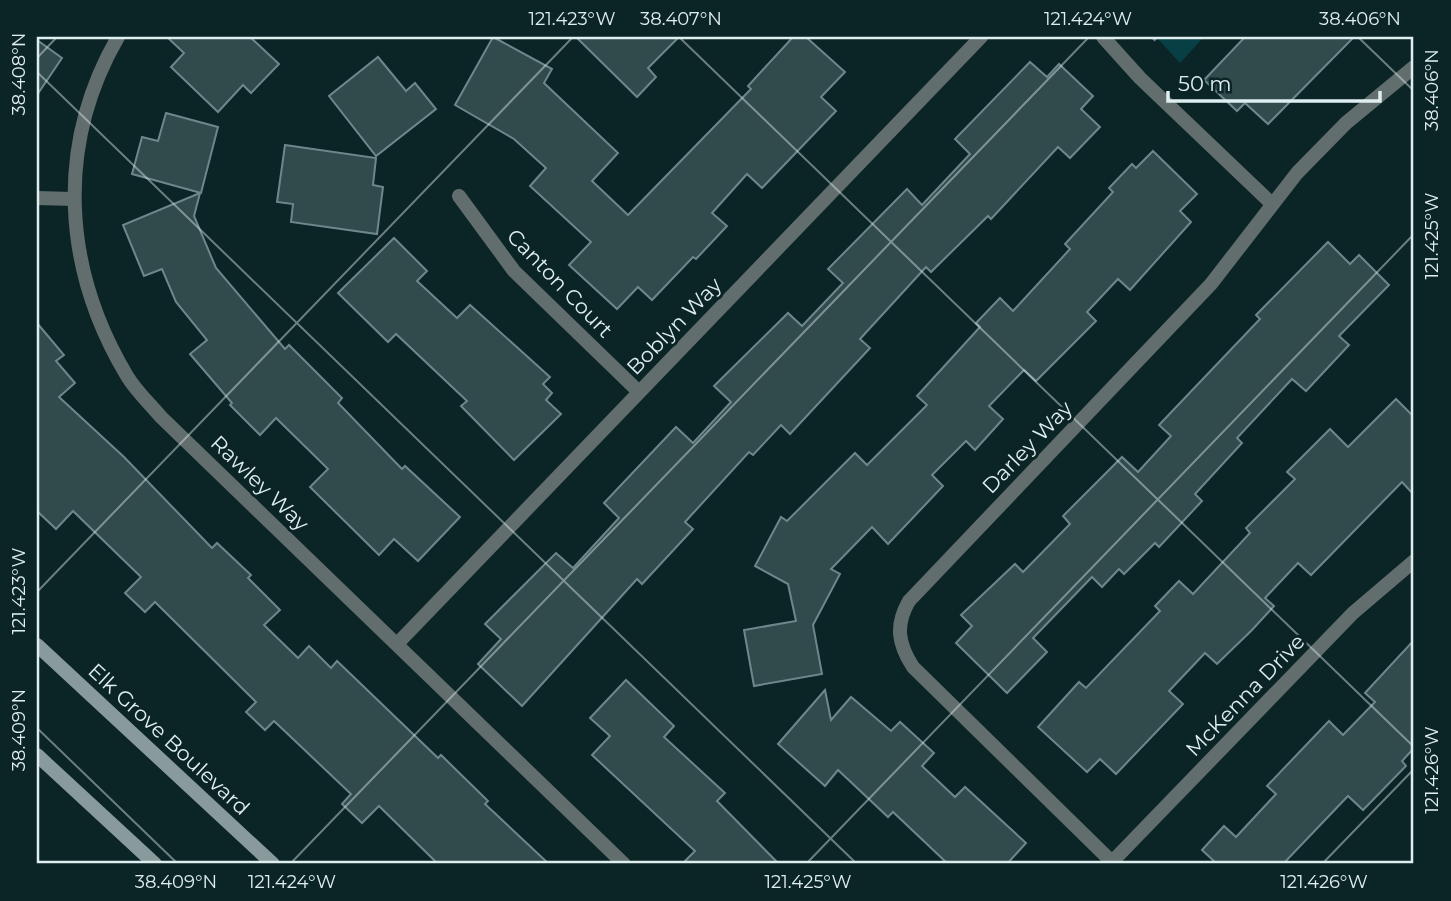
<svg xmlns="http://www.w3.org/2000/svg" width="1451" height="901" font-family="Montserrat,sans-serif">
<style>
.green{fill:#073f44}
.building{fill:#314a4c;stroke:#6d888b;stroke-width:2}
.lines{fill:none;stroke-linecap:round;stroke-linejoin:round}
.path{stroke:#6b8081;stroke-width:4.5;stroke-dasharray:5 3.5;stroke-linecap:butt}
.street{stroke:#626d6e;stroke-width:14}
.secondary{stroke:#889a9b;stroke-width:14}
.ticks{fill:none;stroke:#dfeeef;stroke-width:2;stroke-opacity:0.45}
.labels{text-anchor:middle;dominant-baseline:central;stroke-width:6;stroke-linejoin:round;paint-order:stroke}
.street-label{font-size:21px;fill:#dfeeef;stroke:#0b2426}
.neatline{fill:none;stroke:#dfeeef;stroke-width:2.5}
.ticks-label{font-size:18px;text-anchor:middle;fill:#dfeeef}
</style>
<rect width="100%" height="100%" fill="#0b2426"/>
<path class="green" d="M1156 37H1204L1180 63Z"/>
<g class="building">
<path d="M167 37H250L279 64 251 93 243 85 218 112 171 67 184 53Z"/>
<path d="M493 37 552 69 544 83 618 153 592 181 628 215 751 89 748 86 793 37H806L845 72 821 97 836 111 762 188 747 174 712 213 727 226 696 259 693 257 652 300 638 287 617 309 569 265 591 242 530 186 546 168 514 139 455 105Z"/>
<path d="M576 37H679L648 68 656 77 637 97Z"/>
<path d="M1245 37H1354L1268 124 1245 103 1237 111 1204 80Z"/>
<path d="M37 40 62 58 37 95Z"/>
<path d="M378 57 406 91 415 83 436 109 376 156 329 96Z"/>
<path d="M1030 62 1047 77 1059 64 1093 96 1081 109 1100 127 1070 158 1058 147 991 219 988 216 931 272 926 267 860 339 870 348 790 434 781 425 753 455 749 452 685 522 693 529 642 584 637 579 522 706 478 664 501 639 485 624 556 553 573 568 619 518 604 503 676 427 693 443 731 402 714 386 788 313 802 326 843 283 828 269 907 189 922 205 970 154 955 139Z"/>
<path d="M166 113 218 127 201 193 132 174 142 137 158 141Z"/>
<path d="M285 145 376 158 373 185 383 187 377 234 291 222 293 204 277 202Z"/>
<path d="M1153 151 1197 194 1180 211 1191 222 1130 290 1118 279 1087 312 1096 321 1036 381 1024 370 989 406 1003 419 975 450 966 441 932 475 943 486 888 544 872 527 831 569 840 574 813 625 822 674 754 686 744 630 796 621 788 584 755 566 781 517 787 521 855 453 867 465 927 405 917 396 980 327 976 323 1000 298 1013 311 1070 249 1065 244 1113 192 1109 188 1132 164 1136 168Z"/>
<path d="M200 193 194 216 216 268 285 349 289 345 342 398 338 403 402 469 405 466 460 517 418 561 394 539 379 555 310 487 328 469 276 418 260 435 230 405 232 403 190 354 207 340 176 302 162 269 144 276 123 225Z"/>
<path d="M394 238 427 271 417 281 457 318 470 305 550 377 543 384 552 393 546 400 561 414 514 460 461 406 467 401 396 334 388 342 338 293Z"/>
<path d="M1328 242 1350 264 1359 255 1389 285 1339 336 1349 345 1306 391 1292 379 1237 438 1242 443 1195 494 1202 501 1159 547 1155 543 1124 574 1119 569 1102 587 1092 577 1033 638 1047 652 1007 693 956 643 972 626 961 615 1015 564 1023 572 1070 524 1063 516 1122 457 1138 472 1171 436 1159 425 1260 319 1256 315Z"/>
<path d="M37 323 64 355 56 361 75 383 59 397 124 457 212 548 217 543 251 575 248 578 280 610 264 625 298 658 309 646 331 668 337 661 438 758 441 755 488 801 485 804 549 864H438L379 806 362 823 342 804 351 794 274 721 265 730 246 712 256 702 155 602 145 612 125 593 141 577 73 511 56 529 37 511Z"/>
<path d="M1396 399 1414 417V495L1402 482 1311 575 1298 563 1265 598 1274 606 1252 630 1217 664 1205 653 1169 691 1183 704 1116 774 1100 759 1087 772 1038 727 1079 682 1086 688 1160 611 1155 606 1179 581 1193 594 1250 533 1246 528 1295 479 1287 472 1330 429 1348 447Z"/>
<path d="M1414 640V748L1402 761 1406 766 1363 810 1348 796 1283 864H1217L1202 850 1224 826 1236 837 1276 794 1267 786 1329 721 1343 735 1375 702 1365 693Z"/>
<path d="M626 680 674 726 664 737 725 793 717 801 779 864H682L695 851 592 755 610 736 590 718Z"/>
<path d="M825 690 831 720 851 697 891 731 900 722 934 753 922 766 955 797 965 787 1026 843 1007 864H948L893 812 888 817 838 770 825 786 778 744Z"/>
</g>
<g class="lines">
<path class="path" d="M1153 40 1156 37"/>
<g class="street">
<path d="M118 37C55 146 63 269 127 376 136 391 150 404 161 417L624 864"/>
<path d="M1103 37 1140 78 1272 204"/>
<path d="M459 196 514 271 639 392"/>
<path d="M37 198 73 199"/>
<path d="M397 644 981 37"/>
<path d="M1112 862 913 667C898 644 895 625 909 601L1211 284 1297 173 1346 123 1414 67"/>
<path d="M1110 864 1353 613 1414 561"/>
</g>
<g class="secondary">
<path d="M37 645 273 864"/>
<path d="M37 755 155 864"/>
</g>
</g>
<path class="ticks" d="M679 37 1414 747M1358 37 1414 91M37 58 57 37M37 72 857 864M37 592 573 37M37 728 178 864M290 864 1089 37M806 864 1414 234M1322 864 1414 769"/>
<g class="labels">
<g class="street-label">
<text transform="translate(560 283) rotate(46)">Canton Court</text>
<text transform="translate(674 326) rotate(-46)">Boblyn Way</text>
<text transform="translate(1027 447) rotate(-46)">Darley Way</text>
<text transform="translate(260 483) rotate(44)">Rawley Way</text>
<text transform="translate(1245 695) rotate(-46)">McKenna Drive</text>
<text transform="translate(169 739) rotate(43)">Elk Grove Boulevard</text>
</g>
</g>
<rect width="1451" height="901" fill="none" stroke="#0b2426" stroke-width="77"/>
<path d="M1168 91v10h212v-10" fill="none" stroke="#dfeeef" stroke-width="3.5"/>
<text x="1178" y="91" font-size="21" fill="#dfeeef" stroke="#0b2426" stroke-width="5" paint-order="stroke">50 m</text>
<rect x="38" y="38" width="1374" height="824" class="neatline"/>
<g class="ticks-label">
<text x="572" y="25">121.423°W</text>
<text x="681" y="25">38.407°N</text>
<text x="1088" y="25">121.424°W</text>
<text x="1360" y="25">38.406°N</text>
<text transform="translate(19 74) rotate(-90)" y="6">38.408°N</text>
<text transform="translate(1432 90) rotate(-90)" y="6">38.406°N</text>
<text transform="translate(1432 236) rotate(-90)" y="6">121.425°W</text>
<text transform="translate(19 591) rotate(-90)" y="6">121.423°W</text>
<text transform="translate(19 730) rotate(-90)" y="6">38.409°N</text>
<text transform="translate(1432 770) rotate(-90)" y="6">121.426°W</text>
<text x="176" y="888">38.409°N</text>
<text x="292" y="888">121.424°W</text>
<text x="808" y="888">121.425°W</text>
<text x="1324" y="888">121.426°W</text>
</g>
</svg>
